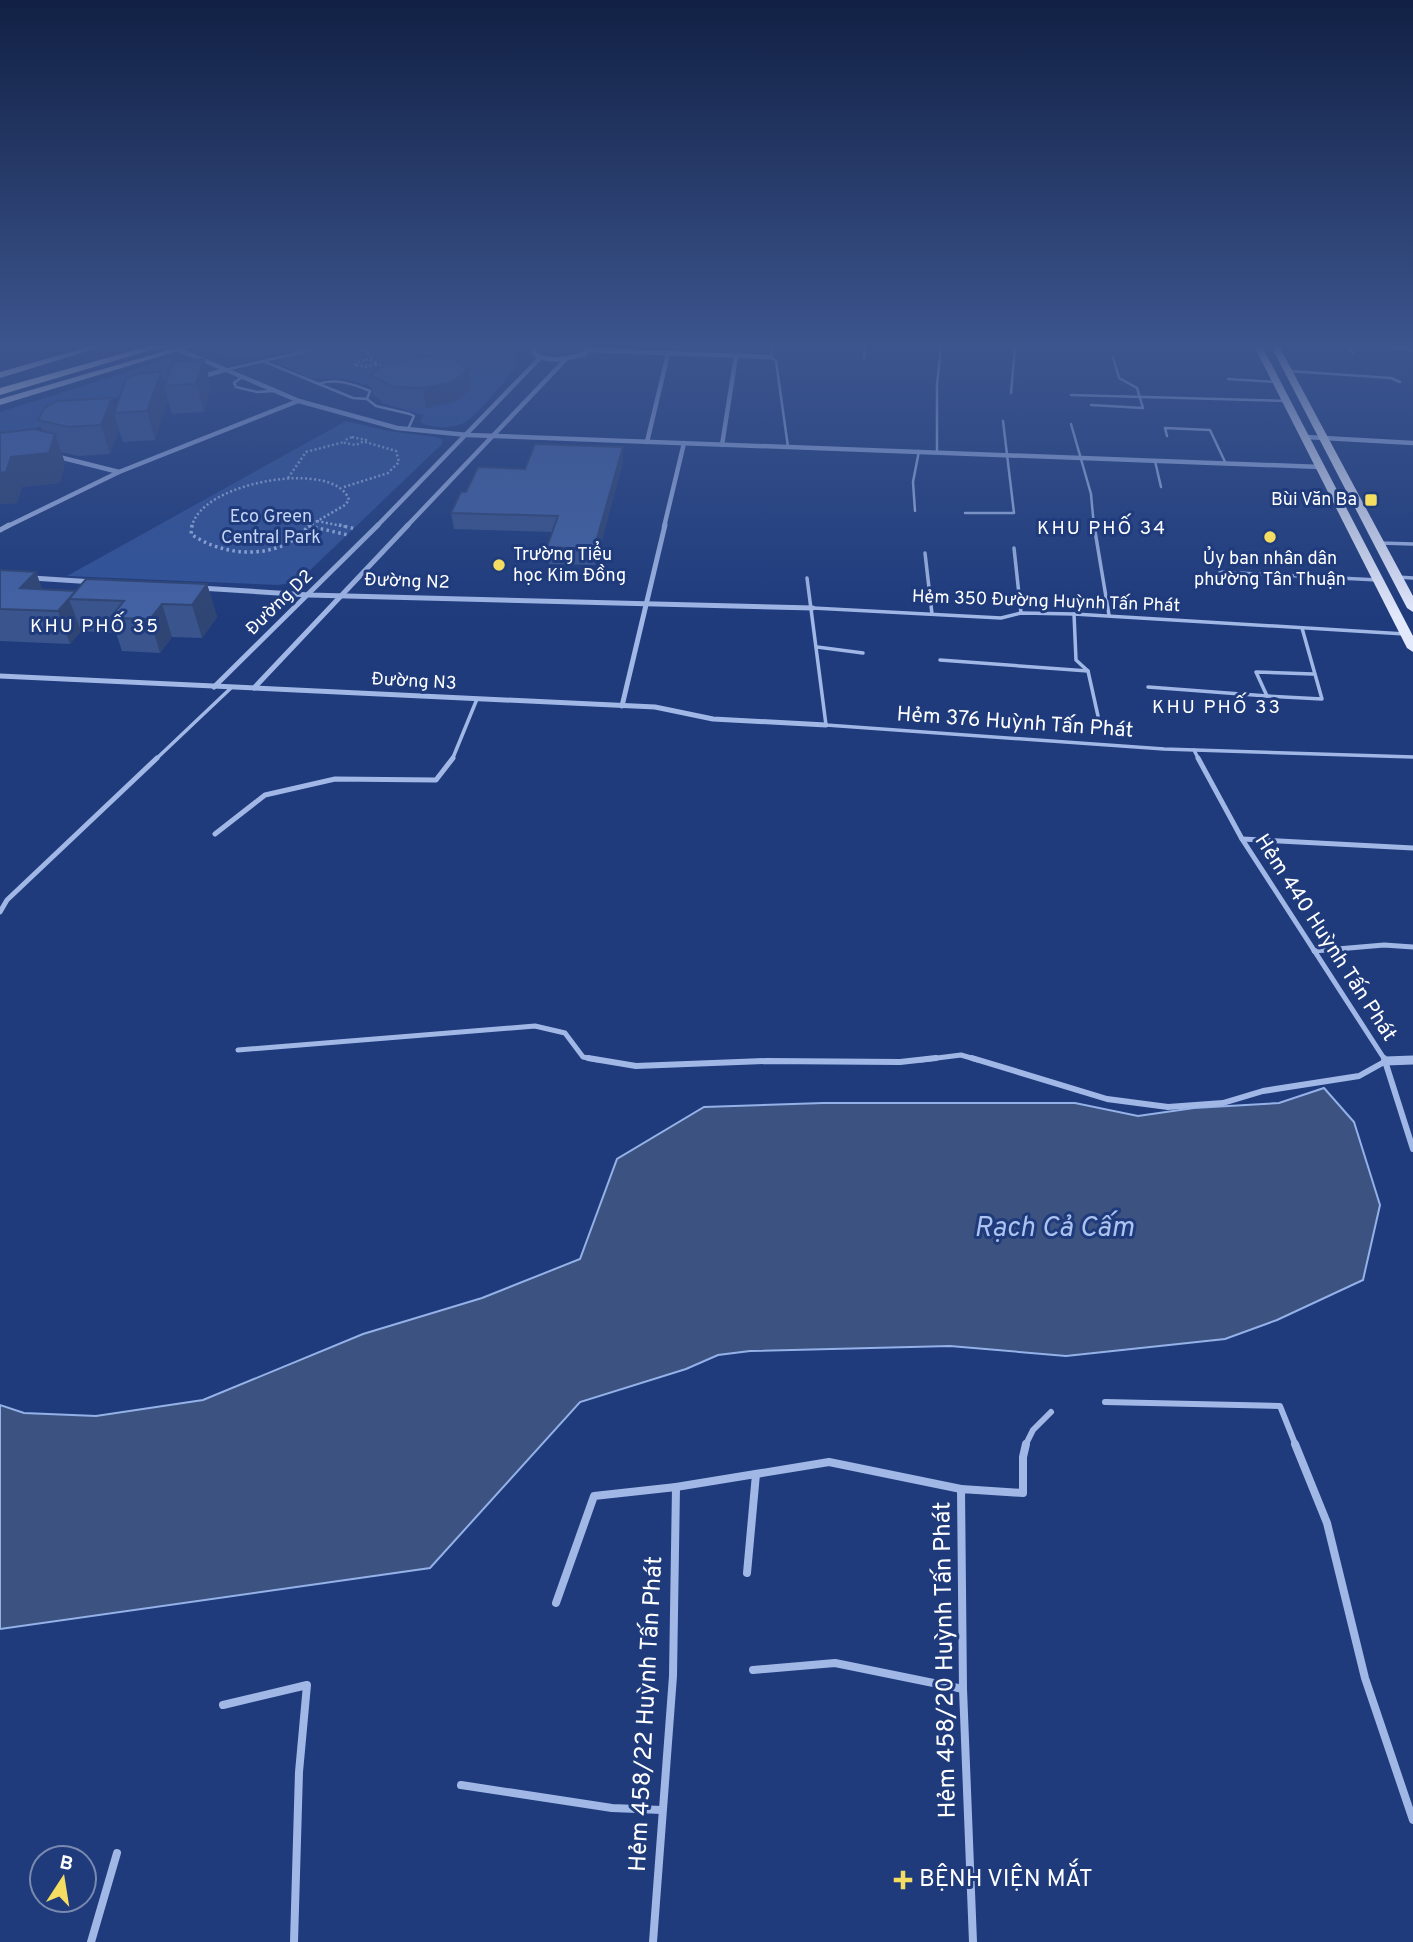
<svg xmlns="http://www.w3.org/2000/svg" width="1413" height="1942" font-family="Overpass,sans-serif">
<style>
.green{fill:#31539a}
.water{fill:#3c5281;stroke:#94b1e8;stroke-width:2}
.lines{fill:none;stroke-linecap:round;stroke-linejoin:round}
.path-far1{stroke:#a1b8e7;stroke-width:2.5;stroke-dasharray:2 2.5;stroke-linecap:butt}
.path{stroke:#a1b8e7;stroke-width:3.5;stroke-dasharray:2.5 3.5;stroke-linecap:butt}
.lane-far4{stroke:#a1b8e7;stroke-width:2.5}
.lane-far3{stroke:#a1b8e7;stroke-width:3.5}
.lane-far2{stroke:#a1b8e7;stroke-width:5}
.lane-far1{stroke:#a1b8e7;stroke-width:6}
.lane{stroke:#a1b8e7;stroke-width:8}
.street-far2{stroke:#a1b8e7;stroke-width:4.5}
.street-far1{stroke:#a1b8e7;stroke-width:5}
.street{stroke:#a1b8e7;stroke-width:9}
.primary{fill:#e3e9fd;fill-rule:evenodd}
.highway{fill:#fff;fill-rule:evenodd}
.wall{fill:#3a548d}
.shaded-wall{fill:#2f4573}
.building{fill:#4362a4;stroke:#2f4573;stroke-width:2}
.poi-dot{fill:#f5dd61;stroke:#1f3b7c;stroke-width:2.5}
.labels{text-anchor:middle;dominant-baseline:central;stroke-width:6;stroke-linejoin:round;paint-order:stroke}
.far-poi-label{font-size:18px;fill:#fff;stroke:#1f3b7c;text-anchor:end}
.far-park-label{font-size:18px;fill:#c4d4f5;stroke:#1f3b7c}
.far-street-label{font-size:18px;fill:#fff;stroke:#1f3b7c}
.far-neighbourhood-label{font-size:19px;letter-spacing:2px;fill:#fff;stroke:#1f3b7c}
.street-label{font-size:21px;fill:#fff;stroke:#1f3b7c}
.near-street-label{font-size:24px;fill:#fff;stroke:#1f3b7c}
.near-poi-label{font-size:24px;fill:#fff;stroke:#1f3b7c;text-anchor:start}
.near-water-label{font-size:28px;font-style:italic;fill:#acc2ef;stroke:#1f3b7c}
</style>
<rect width="100%" height="100%" fill="#1f3b7c"/>
<g class="green">
<path d="M221 346H311C267 356 249 363 204 350Z"/>
<path d="M336 346H402L439 352H512L518 363C510 376 480 412 467 421 455 429 431 429 420 422L423 415 382 403 369 385 343 379 311 378 276 363 281 358Z"/>
<path d="M168 359 206 371 145 386 0 442V412Z"/>
<path d="M346 421 388 431 435 437 442 439V444L304 576 292 583 278 585 67 576Z"/>
</g>
<path class="water" d="M1324 1088 1354 1122 1380 1205 1363 1280 1277 1320 1225 1339 1066 1356 950 1346 750 1351 718 1355 686 1369 580 1402 430 1568 0 1629V1405L24 1413 96 1416 203 1400 363 1334 482 1298 580 1259 617 1159 704 1107 823 1103H1075L1138 1116 1194 1108 1279 1103Z"/>
<g class="lines">
<g class="path-far1">
<path d="M372 346 364 350 373 359"/>
<path d="M366 359 377 363 367 367 354 365Z"/>
<path d="M375 365H388"/>
<path d="M352 437 366 440 356 445 345 443V440Z"/>
<path d="M288 478 306 452 344 442"/>
<path d="M344 487 388 473 399 462 396 451 365 442"/>
<path d="M317 521 347 527"/>
<path d="M309 526 314 527"/>
<path d="M192 527C199 482 336 458 349 500L345 505 307 527"/>
</g>
<g class="path">
<path d="M192 525 191 534C225 558 282 561 309 525"/>
<path d="M339 525 356 529"/>
<path d="M309 526 348 535"/>
</g>
<g class="lane-far4">
<path d="M1347 346 1353 353"/>
<path d="M1381 346 1413 350"/>
<path d="M772 347 771 357 776 361 788 447"/>
<path d="M864 358 865 346"/>
<path d="M263 361 353 398 367 399 376 406 410 414 414 416 408 429"/>
<path d="M225 370 328 346"/>
<path d="M1289 371 1391 378 1400 382"/>
<path d="M242 377 234 383 236 387 257 392 274 391"/>
<path d="M1228 379 1277 382"/>
<path d="M318 384C336 378 353 384 370 391L367 399"/>
<path d="M1011 393 1015 346"/>
<path d="M1071 395 1287 401"/>
<path d="M1091 405 1143 408 1137 388 1119 378 1113 357"/>
<path d="M1071 424 1091 494 1094 527"/>
<path d="M1167 436 1165 428 1210 430 1226 464"/>
<path d="M937 452V385L941 346"/>
<path d="M1155 461 1161 487"/>
<path d="M915 511 913 482 919 451"/>
<path d="M965 513H1014L1003 421"/>
</g>
<g class="lane-far3">
<path d="M1094 525 1109 615"/>
<path d="M1380 543 1413 544"/>
<path d="M1014 548 1021 613"/>
<path d="M925 553 932 614"/>
<path d="M1220 572 1378 580"/>
<path d="M1397 577 1413 578"/>
<path d="M807 578 826 725 1164 749 1413 757"/>
<path d="M813 608 1001 618 1021 613 1074 614 1405 634"/>
<path d="M1074 614 1076 660 1088 671 1098 716"/>
<path d="M817 647 863 653"/>
<path d="M940 660 1088 671"/>
<path d="M1148 687 1267 696 1256 672 1313 674"/>
<path d="M1267 696 1322 699 1302 628"/>
<path d="M1194 750 1199 760"/>
<path d="M155 760 232 687"/>
<path d="M452 760 477 699"/>
</g>
<g class="lane-far2">
<path d="M1198 758 1242 839 1385 1060"/>
<path d="M215 834 265 795 335 779 436 780 453 758"/>
<path d="M1242 839 1413 848"/>
<path d="M0 912 7 900 157 758"/>
<path d="M1314 951 1384 945 1413 947"/>
<path d="M238 1050 535 1026 565 1033 583 1057 598 1060"/>
<path d="M921 1060 961 1055 978 1060"/>
</g>
<g class="lane-far1">
<path d="M588 1058 636 1066 767 1061 900 1062 936 1058"/>
<path d="M972 1058 1107 1099 1168 1107 1223 1103 1263 1091 1359 1076 1386 1061"/>
<path d="M1384 1058 1413 1149"/>
<path d="M1105 1402 1280 1406 1296 1446"/>
<path d="M1025 1446 1033 1430 1051 1412"/>
</g>
<g class="lane">
<path d="M1295 1444 1327 1523 1365 1678 1413 1820"/>
<path d="M676 1487 829 1462 961 1489"/>
<path d="M747 1573 756 1474"/>
<path d="M556 1603 594 1496 676 1487 673 1676 653 1942"/>
<path d="M753 1670 835 1663 963 1689"/>
<path d="M223 1705 307 1685 299 1772 294 1942"/>
<path d="M461 1785 612 1808 662 1810"/>
<path d="M91 1942 117 1853"/>
<path d="M973 1942 963 1689 961 1489 1023 1493V1457L1026 1444"/>
</g>
<g class="street-far2">
<path d="M539 346 533 352C547 365 569 358 585 354L587 350 584 346"/>
<path d="M177 349 299 401 397 428 467 435 1321 467"/>
<path d="M587 350 771 357"/>
<path d="M200 377 225 370"/>
<path d="M1306 437 1413 443"/>
<path d="M647 442 668 354"/>
<path d="M722 445 736 356"/>
<path d="M55 456 119 472"/>
<path d="M6 527 119 472 298 401"/>
<path d="M376 527 540 358"/>
<path d="M406 527 565 360"/>
<path d="M664 527 684 443"/>
</g>
<g class="street-far1">
<path d="M0 530 9 525"/>
<path d="M32 578 94 582"/>
<path d="M200 588 309 595 813 608"/>
<path d="M0 676 655 707 713 719 826 725"/>
<path d="M214 687 378 525"/>
<path d="M254 688 408 525"/>
<path d="M622 706 665 525"/>
</g>
<path class="street" d="M1386 1061 1413 1060"/>
<g class="primary">
<path d="M92 346H104L0 378V372Z"/>
<path d="M182 346H194L0 405V399Z"/>
<path d="M1254 346H1262L1413 636V652L1407 648Z"/>
<path d="M1271 346H1279L1413 596V612L1407 608Z"/>
</g>
<path class="highway" d="M149 346H164L0 395V388Z"/>
</g>
<g class="wall">
<path d="M172 363 211 387 204 412 172 414 168 400 155 440 123 442 119 430 110 454 78 456 61 452 65 463 60 483 22 487 17 503 0 504V433L42 431 38 420 112 398 115 409 165 386Z"/>
<path d="M468 370 471 389 454 402 426 408 397 407 373 395 370 375Z"/>
<path d="M623 462 595 565 549 564 547 547 553 532 454 529 451 513 466 492 525 469Z"/>
<path d="M0 570 43 589 76 591 207 584 217 617 202 638 172 637 160 653 122 651 116 633 81 631 70 644 0 641Z"/>
</g>
<g class="shaded-wall">
<path d="M204 359 211 387 204 412 196 384Z"/>
<path d="M468 370 471 389 454 402 426 408 423 388Z"/>
<path d="M161 372 168 400 155 440 147 411Z"/>
<path d="M112 398 117 413H114L119 430 110 454 101 425Z"/>
<path d="M55 434 65 463 60 483 22 487 17 503 0 504V473L11 457Z"/>
<path d="M623 447V462L595 565 594 549Z"/>
<path d="M36 572 48 604 20 588Z"/>
<path d="M207 584 217 617 202 638 192 605Z"/>
<path d="M76 591 69 599 81 631 70 644 58 611Z"/>
<path d="M162 604 172 637 160 653 150 619Z"/>
</g>
<g class="building">
<path d="M426 356 453 359 468 370 451 383 423 388 394 387 370 375 385 363Z"/>
<path d="M204 359 196 384 165 386 172 363Z"/>
<path d="M161 372 147 411 114 413 127 377 142 373Z"/>
<path d="M112 398 101 425 68 427 38 420 45 407 57 401Z"/>
<path d="M34 429 55 434 49 453 11 457 6 472 0 473V433Z"/>
<path d="M535 444 623 447 594 549 547 547 558 516 451 513 461 492H466L478 467 525 469Z"/>
<path d="M0 570 36 572 20 588 76 591 58 611 0 609Z"/>
<path d="M86 579 207 584 192 605 162 604 150 619 110 618 124 601 69 599Z"/>
</g>
<linearGradient id="sky" x2="0" y2="1"><stop stop-color="#112044"/><stop offset="0.56" stop-color="#3c558e"/><stop offset="1" stop-color="#3c558e" stop-opacity="0"/></linearGradient>
<rect width="1413" height="618" fill="url(#sky)"/>
<g class="poi-dot">
<rect x="1364" y="493" width="14" height="14" rx="3.5"/>
<circle cx="1270" cy="537" r="7"/>
<circle cx="499" cy="565" r="7"/>
<path d="M899.5 1869.5h7v7h7v7h-7v7h-7v-7h-7v-7h7z"/>
</g>
<g class="labels">
<g class="far-poi-label">
<text x="1357" y="500">Bùi Văn Ba</text>
<text x="513" y="555" text-anchor="start">Trường Tiểu<tspan x="513" dy="21">học Kim Đồng</tspan></text>
<text x="1270" y="559" text-anchor="middle">Ủy ban nhân dân<tspan x="1270" dy="21">phường Tân Thuận</tspan></text>
</g>
<g class="far-park-label">
<text x="271" y="517">Eco Green<tspan x="271" dy="21">Central Park</tspan></text>
</g>
<g class="far-street-label">
<text transform="translate(407 582) rotate(2)">Đường N2</text>
<text transform="translate(1046 602) rotate(2)">Hẻm 350 Đường Huỳnh Tấn Phát</text>
<text transform="translate(280 603) rotate(-44)">Đường D2</text>
<text transform="translate(414 682) rotate(3)">Đường N3</text>
</g>
<g class="far-neighbourhood-label">
<text x="1102" y="529">KHU PHỐ 34</text>
<text x="95" y="627">KHU PHỐ 35</text>
<text x="1217" y="708">KHU PHỐ 33</text>
</g>
<g class="street-label">
<text transform="translate(1015 723) rotate(4)">Hẻm 376 Huỳnh Tấn Phát</text>
<text transform="translate(1325 938) rotate(57)">Hẻm 440 Huỳnh Tấn Phát</text>
</g>
<g class="near-street-label">
<text transform="translate(946 1660) rotate(-91)">Hẻm 458/20 Huỳnh Tấn Phát</text>
<text transform="translate(647 1714) rotate(-87)">Hẻm 458/22 Huỳnh Tấn Phát</text>
</g>
<g class="near-poi-label">
<text x="919" y="1880">BỆNH VIỆN MẮT</text>
</g>
<g class="near-water-label">
<text x="1054" y="1229">Rạch Cả Cấm</text>
</g>
</g>
<g transform="translate(63 1879) rotate(12)"><circle r="33" fill="#1f3b7c" stroke="#7989b0" stroke-width="2"/>
<path d="M0-5L12 26L0 18L-12 26Z" fill="#f5dd61"/>
<text y="-10" font-size="19" font-weight="bold" text-anchor="middle" fill="#ffffff">B</text>
</g>
</svg>
